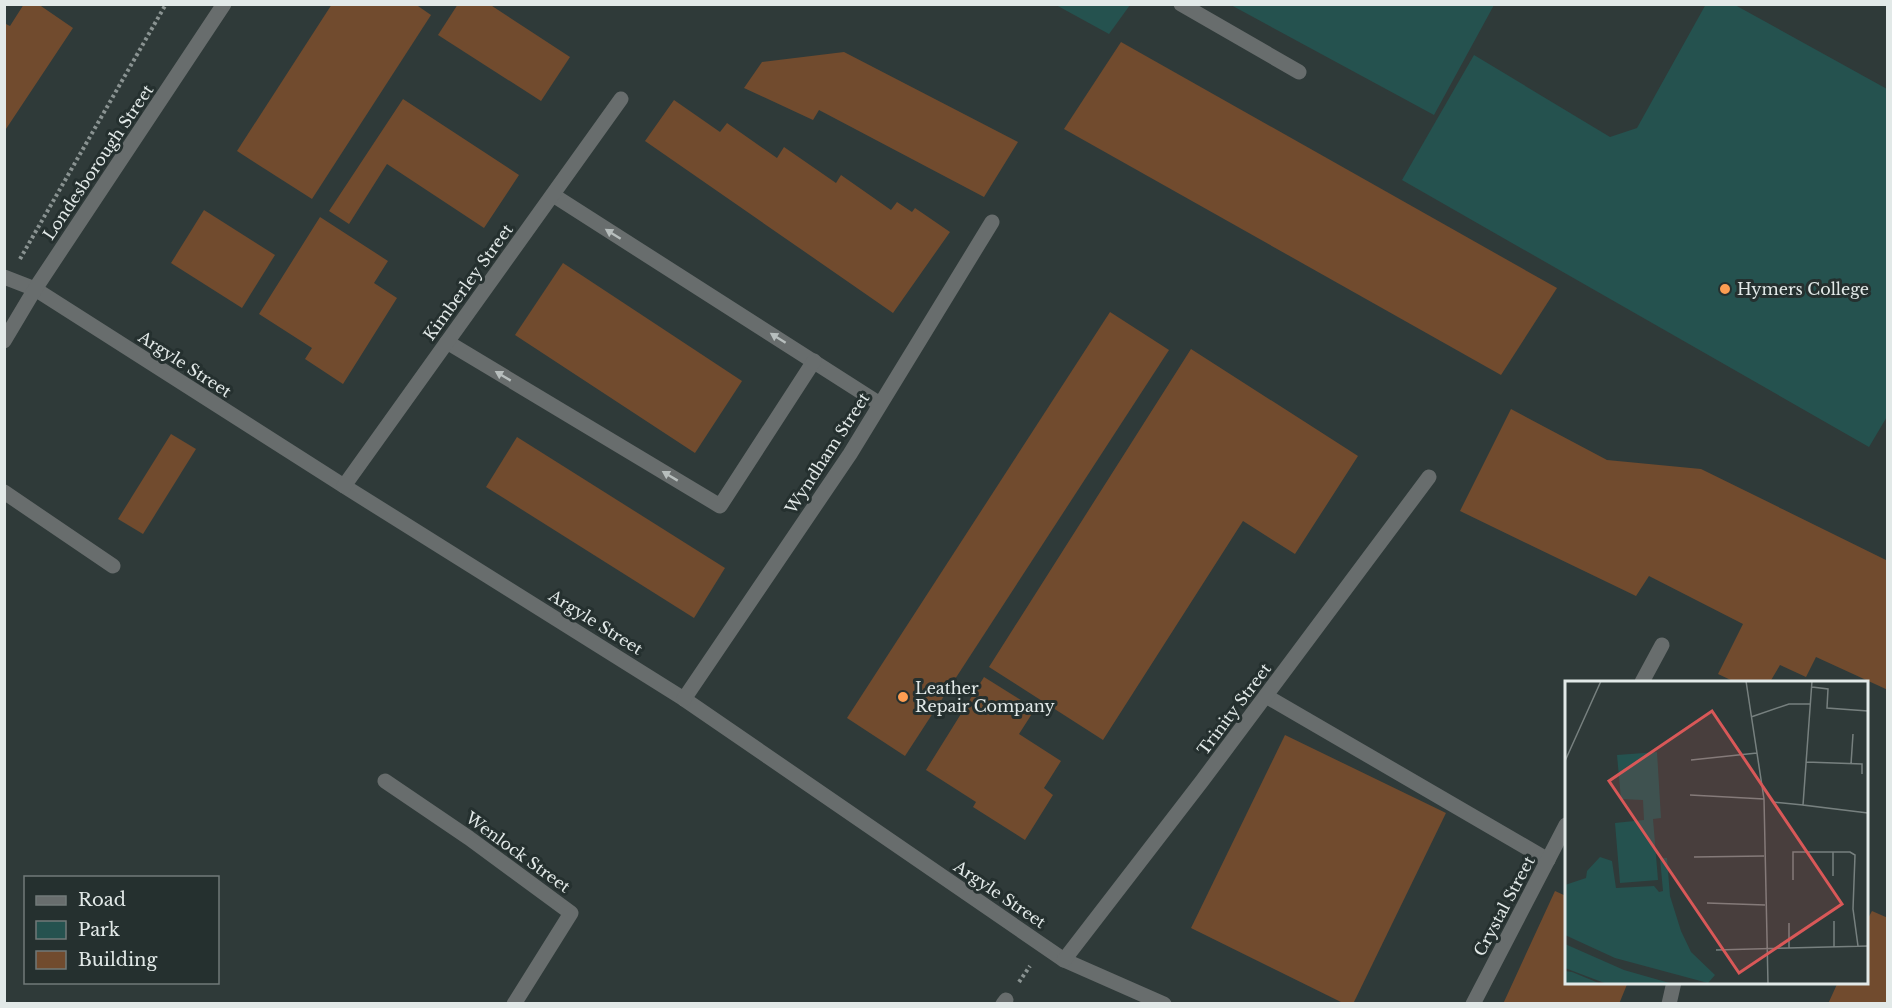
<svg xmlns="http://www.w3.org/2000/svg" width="1892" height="1008" font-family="'Libre Baskerville',serif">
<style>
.green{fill:#25524f}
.building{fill:#714b2e}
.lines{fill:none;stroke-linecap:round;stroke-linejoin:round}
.path{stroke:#8a9392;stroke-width:4;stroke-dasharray:3 3;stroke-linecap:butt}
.minor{stroke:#686d6d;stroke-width:15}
.oneway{fill:#b7bebd}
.poi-dot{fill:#fc9d52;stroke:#25302f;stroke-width:2}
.labels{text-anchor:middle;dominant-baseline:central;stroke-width:6;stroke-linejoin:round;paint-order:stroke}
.street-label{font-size:16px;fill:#e2e9e8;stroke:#25302f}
.poi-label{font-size:16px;fill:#e2e9e8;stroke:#25302f;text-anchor:start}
.inset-road{fill:none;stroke:#77807f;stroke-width:1.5}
.view{fill:#d95858;fill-opacity:0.15;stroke:#d95858;stroke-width:3}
.inset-edge{fill:none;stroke:#e2e9e8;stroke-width:3}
</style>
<rect width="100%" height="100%" fill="#2f3a39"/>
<g class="green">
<path d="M1706 4 1735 5 1887 89 1888 415 1869 447 1402 180 1474 55 1610 137 1637 128Z"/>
<path d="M1056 5H1130L1109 34Z"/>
<path d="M1231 5H1494L1434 115Z"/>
</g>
<g class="building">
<path d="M24 4H38L73 28 4 132V23L10 26Z"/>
<path d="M332 4H415L431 15 312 199 237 151Z"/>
<path d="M458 4H489L570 57 541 101 438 35Z"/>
<path d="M1121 42 1557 288 1501 375 1064 129Z"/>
<path d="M844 52 1018 142 984 197 819 110 813 120 744 88 762 62Z"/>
<path d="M403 99 519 175 484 228 387 164 349 224 329 211Z"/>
<path d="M674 100 720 132 727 123 777 158 784 147 836 183 841 175 891 210 897 202 912 212 915 208 950 232 893 313 645 141Z"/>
<path d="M204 210 275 255 242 308 171 263Z"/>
<path d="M320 217 388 261 374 283 397 298 343 384 305 359 312 348 259 314Z"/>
<path d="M563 263 742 381 695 453 515 335Z"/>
<path d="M1110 312 1169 350 905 756 847 718Z"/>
<path d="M1191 349 1358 456 1295 554 1243 521 1103 740 989 667Z"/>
<path d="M1511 409 1607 460 1701 469 1888 561V690L1816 657 1806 677 1780 665 1770 682H1735L1718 674 1743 624 1649 576 1636 596 1460 511Z"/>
<path d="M171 434 196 449 143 534 118 519Z"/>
<path d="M517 437 725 568 694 618 486 487Z"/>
<path d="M984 677 1035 709 1019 734 1061 761 1044 788 1053 795 1025 840 973 807 976 802 926 770Z"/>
<path d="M1285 735 1446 813 1353 1004H1345L1191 928Z"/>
<path d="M1555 891 1566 896V982H1628L1619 1004H1503Z"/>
<path d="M1872 911 1888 918V1004H1828L1838 982H1866V922Z"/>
</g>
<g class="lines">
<g class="path">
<path d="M20 259 166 4"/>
<path d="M1019 982 1030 966"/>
</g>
<g class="minor">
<path d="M1181 4 1299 72"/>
<path d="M553 195 880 404"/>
<path d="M4 277 35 289 344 486 684 699 1064 960 1164 1004"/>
<path d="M4 341 35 289 224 4"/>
<path d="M447 342 720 506 814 361"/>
<path d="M344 486 621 99"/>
<path d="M4 492 113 566"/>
<path d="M1642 682 1662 645"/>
<path d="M1266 696 1548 860"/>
<path d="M684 699 850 454 992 222"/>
<path d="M385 781 469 838 571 913 514 1004"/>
<path d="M1064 960 1202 781 1429 477"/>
<path d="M1003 1004 1006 1000"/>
<path d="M1473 1004 1566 825"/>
<path d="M1669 1004 1674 982"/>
</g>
</g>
<defs><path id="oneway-solid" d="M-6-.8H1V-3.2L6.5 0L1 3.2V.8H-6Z" transform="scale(1.5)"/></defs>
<g class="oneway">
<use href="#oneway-solid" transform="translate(613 234) rotate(-148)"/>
<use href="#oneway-solid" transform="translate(778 338) rotate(-148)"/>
<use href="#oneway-solid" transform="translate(503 376) rotate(-149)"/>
<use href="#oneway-solid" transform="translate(670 476) rotate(-149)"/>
</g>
<g class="poi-dot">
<circle cx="1725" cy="289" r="6"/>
<circle cx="903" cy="697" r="6"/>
</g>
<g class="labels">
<g class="street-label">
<text transform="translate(98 162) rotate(-56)">Londesborough Street</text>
<text transform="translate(468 282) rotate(-54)">Kimberley Street</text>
<text transform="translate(185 364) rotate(33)">Argyle Street</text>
<text transform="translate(827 453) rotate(-57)">Wyndham Street</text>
<text transform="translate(596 622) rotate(32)">Argyle Street</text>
<text transform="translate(1234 709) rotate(-53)">Trinity Street</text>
<text transform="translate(518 852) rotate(36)">Wenlock Street</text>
<text transform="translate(1000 894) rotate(34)">Argyle Street</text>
<text transform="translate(1504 906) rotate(-62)">Crystal Street</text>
</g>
<g class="poi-label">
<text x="1737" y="289">Hymers College</text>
<text x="915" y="688">Leather<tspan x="915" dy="18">Repair Company</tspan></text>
</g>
</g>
<g transform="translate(1565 681)">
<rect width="303" height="303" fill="#2f3a39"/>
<path d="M92 71 96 137 88 138 93 199 55 202 50 142 79 139 78 119 56 118 52 74ZM35 176 47 180 51 207 89 205 94 211 98 210 95 177H102L105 215 116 250 126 271 150 294 143 302 50 277 0 254V204L21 197 22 190ZM0 263 59 289 108 303H42L0 287ZM0 290 7 291 36 303H0Z" fill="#25524f"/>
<path class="inset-road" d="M181 0 199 118 203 303M247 0 238 124 303 132M247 6 263 8 262 27 303 30M186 36 224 23H245M126 79 192 72M0 80 36 0M241 81 297 83V93M286 83 288 53M125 114 199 118M207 121 238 124M268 171V195M129 176 199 175M228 199V171H285L290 174 288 228 293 265M142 222 200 224M269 240V266M224 242V267M151 269 303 265"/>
<path class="view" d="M147 30 277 223 174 292 44 100Z"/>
<rect width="303" height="303" class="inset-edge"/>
</g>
<rect width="1892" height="1008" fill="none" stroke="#e2e9e8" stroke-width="12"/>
<rect x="24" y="876" width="195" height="108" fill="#25302f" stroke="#717a79" stroke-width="1.5"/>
<rect x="36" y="896" width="30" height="9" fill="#686d6d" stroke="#717a79" stroke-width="1.5"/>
<text x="78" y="906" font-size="18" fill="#e2e9e8">Road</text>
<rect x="36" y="921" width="30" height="18" fill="#25524f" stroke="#717a79" stroke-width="1.5"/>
<text x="78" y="936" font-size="18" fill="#e2e9e8">Park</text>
<rect x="36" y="951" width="30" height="18" fill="#714b2e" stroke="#717a79" stroke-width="1.5"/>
<text x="78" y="966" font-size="18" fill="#e2e9e8">Building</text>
</svg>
